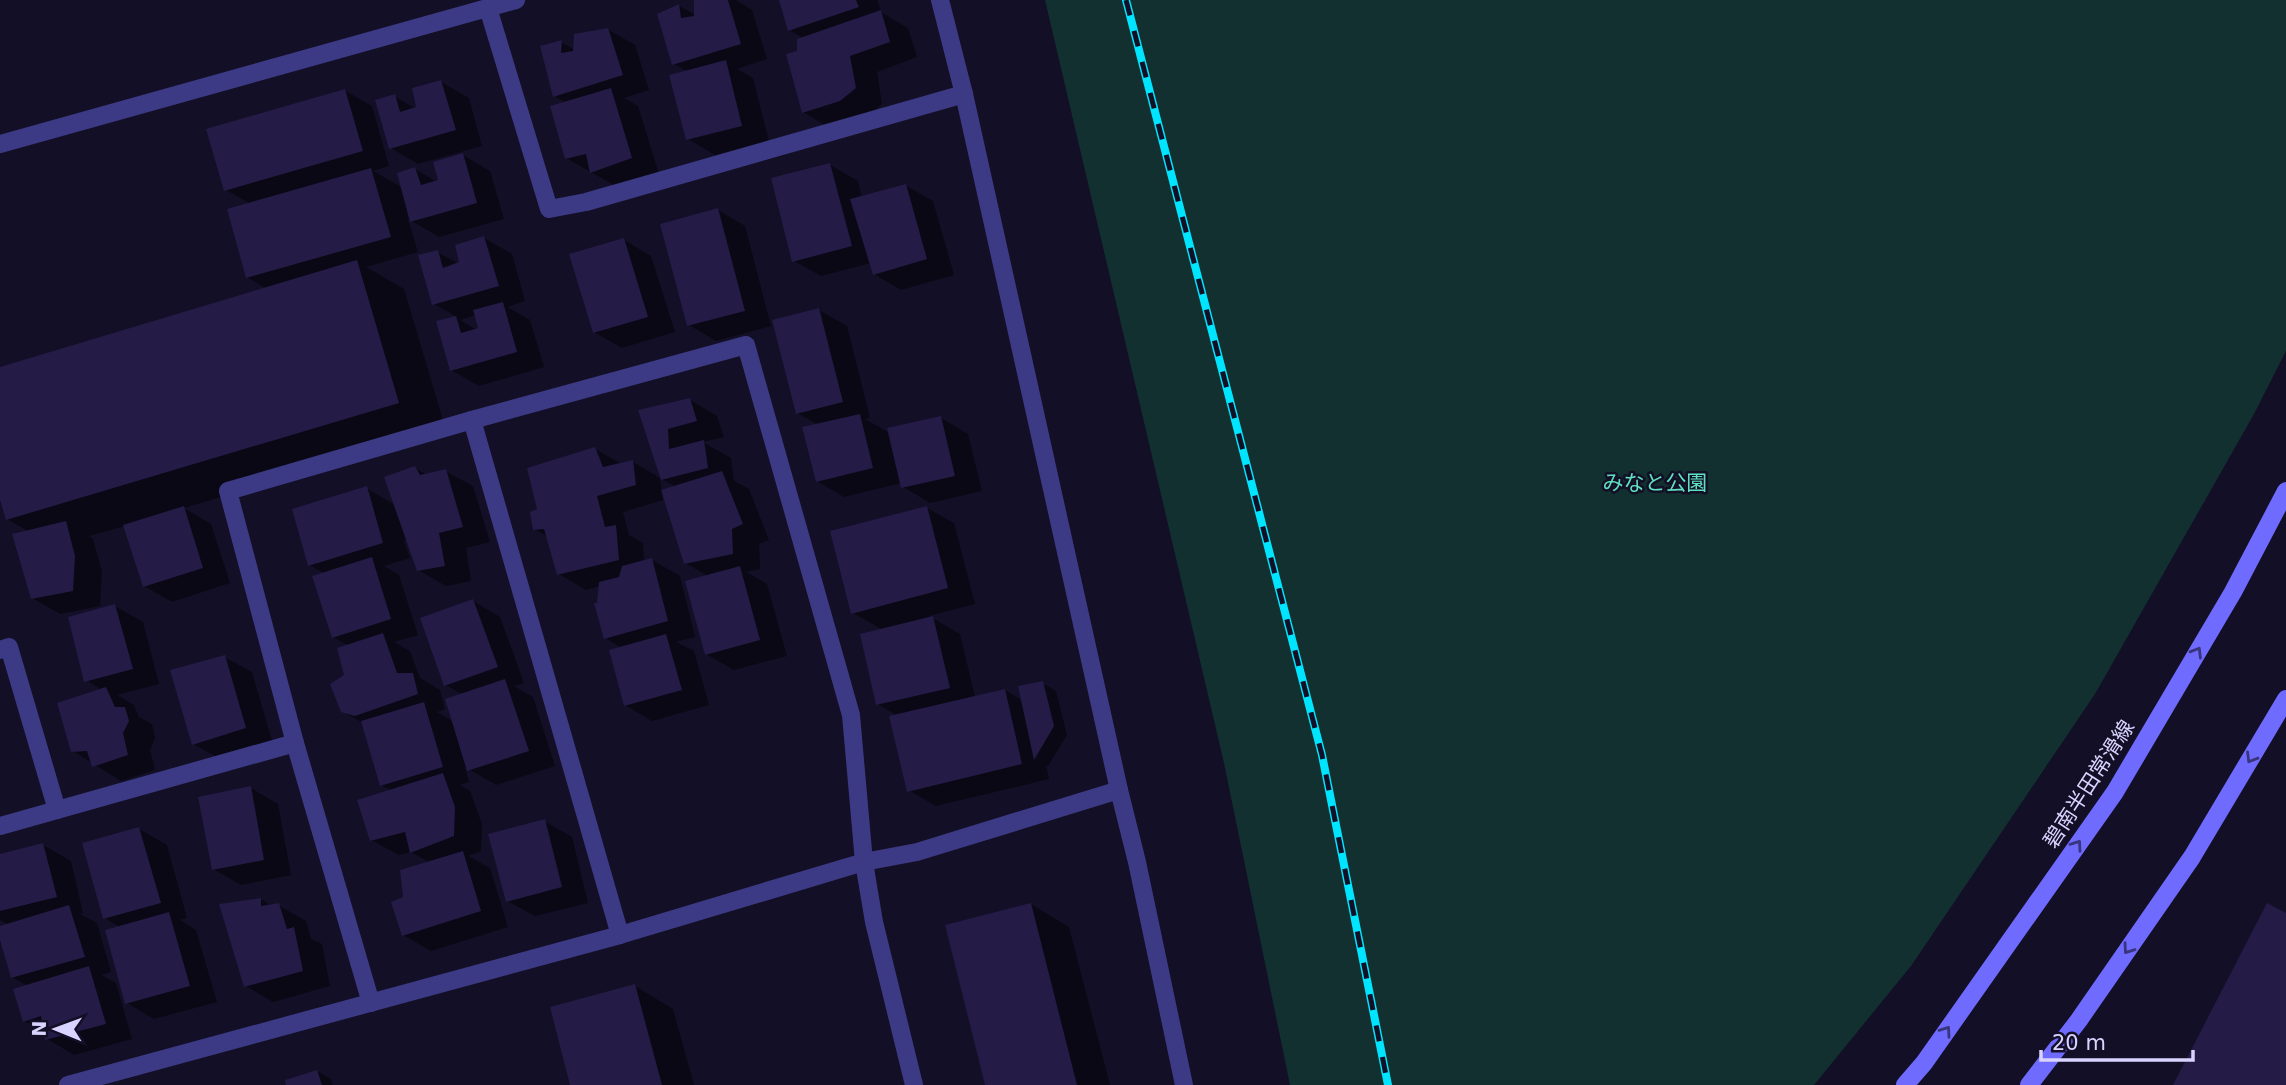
<svg xmlns="http://www.w3.org/2000/svg" width="2286" height="1085" font-family="'DejaVu Sans','Noto Sans JP',sans-serif">
<style>
.green{fill:#12302f}
.shadow{fill:#0007;fill-rule:evenodd}
.building{fill:#241b47}
.lines{fill:none;stroke-linecap:round;stroke-linejoin:round}
.minor{stroke:#3d3a85;stroke-width:18}
.tertiary{stroke:#3d3a85;stroke-width:18}
.secondary{stroke:#6f6bff;stroke-width:18}
.rail-casing{stroke:#00e5ff;stroke-width:8}
.rail{stroke:#130f26;stroke-width:5;stroke-dasharray:16;stroke-linecap:butt}
.oneway{stroke:#38347d}
.labels{text-anchor:middle;dominant-baseline:central;stroke-width:5;stroke-linejoin:round;paint-order:stroke}
.park-label{font-size:21px;fill:#5fe0c0;stroke:#130f26}
.street-label{font-size:21px;fill:#d9d4ff;stroke:#130f26}
</style>
<rect width="100%" height="100%" fill="#130f26"/>
<path class="green" d="M1045 0H2286V351L2254 414 2095 694 1911 966 1814 1085H1290L1224 763Z"/>
<g class="shadow">
<path d="M698 0H736L752 10 767 59 737 69 753 78 769 141 715 155 688 139V72L674 64 679 6 696 15Z"/>
<path d="M781 0H877L882 13 908 28 917 57 877 72 882 104 868 116 830 128 803 112 799 52 803 38 789 30Z"/>
<path d="M607 29 635 45 649 90 624 98 638 106 659 174 619 188 566 158 567 103 554 96 561 42 575 50Z"/>
<path d="M441 82 469 98 482 146 418 164 391 148 394 96 416 109Z"/>
<path d="M344 90 372 106 389 166 373 171 403 188 415 169 437 182 463 155 490 171 504 219 439 237 408 219 418 252 366 267 404 289 446 430 184 508 211 524 230 583 172 602 144 586 125 526 89 536 93 539 102 572 100 606 60 614 32 598 30 532 7 519 0 494V369L267 289 247 277 251 204 226 190Z"/>
<path d="M830 165 858 181 862 198 905 185 933 201 954 275 901 290 874 274 871 263 821 276 794 261Z"/>
<path d="M718 210 745 226 771 326 716 341 689 325Z"/>
<path d="M484 238 512 254 525 301 507 307 530 320 544 367 479 386 451 370 438 322 457 317 434 304 437 252 459 264ZM476 315 480 329 477 330 460 320Z"/>
<path d="M624 240 651 256 675 332 622 348 594 332Z"/>
<path d="M819 310 847 326 870 418 865 419 890 433 941 418 968 434 982 491 930 503 903 487 902 483 844 497 817 481 819 425 797 413Z"/>
<path d="M690 400 717 416 724 437 703 442 731 458 734 481 749 489 769 540 759 544 760 569 746 572 767 584 787 656 734 670 706 654 708 576 685 563 662 492 663 500 623 512 629 535 643 543 644 562 652 560 680 576 695 637 676 642 694 651 709 705 652 721 625 705 622 648 605 638 598 604 600 586 586 590 559 574 548 537 534 529 539 510 595 449 622 464 633 462 662 479 640 411ZM660 478 676 487 662 492Z"/>
<path d="M415 468 427 475 445 471 473 486 490 542 466 548 471 581 446 586 418 570 407 539 404 540 410 558 384 566 399 575 418 635 394 642 410 651 420 678 440 690 445 709 437 712 454 722 463 695 446 685 473 601 500 617 524 683 514 686 533 697 555 766 496 785 465 767 469 782 460 785 470 791 482 824 481 851 468 856 490 868 508 927 431 951 403 935 405 898 430 863 411 852 399 855 371 840 392 791 381 785 363 723 342 711 349 646 333 637 325 574 310 565 366 488 395 505Z"/>
<path d="M927 508 954 523 975 604 929 616 960 634 975 697 1005 690 1023 701 1042 683 1056 691 1067 735 1048 766 1046 765 1049 779 936 806 908 790 898 716 878 704 883 630 853 613Z"/>
<path d="M115 606 143 622 159 684 117 695 134 705 139 717 152 724 155 738 150 750 155 770 121 781 73 751 102 690 86 680Z"/>
<path d="M224 657 252 672 273 744 221 759 193 744Z"/>
<path d="M251 788 278 804 291 875 241 885 213 869Z"/>
<path d="M544 821 572 837 588 903 535 916 507 901Z"/>
<path d="M139 829 167 845 187 918 180 920 196 930 217 1002 154 1019 127 1003 120 927 105 918Z"/>
<path d="M43 845 71 861 83 913 80 914 97 923 111 972 101 975 116 983 132 1039 74 1055 47 1039 46 1033 24 1021 28 986 12 977 0 934V928L9 925 0 920V856Z"/>
<path d="M261 899 272 906 278 905 306 921 311 939 322 944 330 986 273 1002 246 986Z"/>
<path d="M1031 904 1069 927 1110 1085H987Z"/>
<path d="M635 986 673 1009 694 1085H572Z"/>
<path d="M317 1071 331 1079 333 1085H288Z"/>
</g>
<g class="building">
<path d="M694 0H728L741 44 672 65 657 14 679 4 681 18 694 16Z"/>
<path d="M779 0H856L859 7 788 31Z"/>
<path d="M881 10 890 42 850 56 856 88 840 101 802 113 786 54 797 51V39Z"/>
<path d="M608 28 623 75 553 97 540 46 562 40 561 53 573 51 574 34Z"/>
<path d="M726 60 742 126 686 140 669 75Z"/>
<path d="M441 80 456 130 389 149 375 100 395 94 400 112 416 107 412 88Z"/>
<path d="M611 88 632 158 590 173 586 154 565 159 550 106Z"/>
<path d="M345 89 363 151 224 191 206 129Z"/>
<path d="M463 153 477 203 410 222 397 173 415 167 421 185 438 180 433 162Z"/>
<path d="M830 163 852 246 792 262 771 178Z"/>
<path d="M371 168 391 237 246 278 227 209Z"/>
<path d="M906 184 927 259 873 275 850 199Z"/>
<path d="M718 208 745 311 687 326 660 224Z"/>
<path d="M484 236 499 286 432 305 418 255 438 250 443 268 459 262 455 245Z"/>
<path d="M624 238 648 317 593 333 569 254Z"/>
<path d="M357 260 399 403 6 520 0 500V367Z"/>
<path d="M503 302 517 352 450 371 436 321 456 316 461 333 478 328 473 310Z"/>
<path d="M819 308 843 402 796 414 772 320Z"/>
<path d="M690 398 697 421 668 429 669 449 704 440 708 468 661 480 638 410Z"/>
<path d="M860 414 873 468 816 482 802 427Z"/>
<path d="M941 416 955 476 901 488 887 428Z"/>
<path d="M595 447 603 467 633 460 636 485 597 496 605 527 616 525 619 560 557 575 544 529 533 530 530 512 537 509 527 468Z"/>
<path d="M415 466 420 475 446 469 463 527 439 533 445 566 417 571 384 477Z"/>
<path d="M722 471 743 524 732 529 733 554 684 564 661 490Z"/>
<path d="M367 486 383 543 308 566 292 509Z"/>
<path d="M184 506 203 568 143 587 123 525Z"/>
<path d="M927 506 948 588 851 614 830 531Z"/>
<path d="M66 521 75 556 73 591 31 599 12 534Z"/>
<path d="M372 557 391 619 332 638 312 576Z"/>
<path d="M652 558 668 621 604 639 594 603H597L599 582 619 577 622 566Z"/>
<path d="M740 566 760 640 705 655 685 581Z"/>
<path d="M473 599 498 667 444 686 420 618Z"/>
<path d="M115 604 133 669 84 682 68 617Z"/>
<path d="M933 616 950 688 876 705 860 634Z"/>
<path d="M383 633 397 673H413L418 694 355 716 341 712 330 684 344 675 337 648Z"/>
<path d="M666 634 682 690 624 706 609 650Z"/>
<path d="M225 655 246 728 192 745 170 670Z"/>
<path d="M505 679 529 751 467 771 445 699Z"/>
<path d="M1043 681 1054 726 1034 760 1018 686Z"/>
<path d="M106 687 115 707H125L129 721 123 733 128 755 92 767 87 751 71 752 57 703Z"/>
<path d="M1005 689 1022 764 907 792 889 716Z"/>
<path d="M424 702 443 767 380 786 361 721Z"/>
<path d="M443 773 455 807 454 836 410 853 405 832 370 841 357 800Z"/>
<path d="M251 786 264 860 212 870 198 797Z"/>
<path d="M545 819 562 887 506 902 488 834Z"/>
<path d="M139 827 161 903 103 919 82 843Z"/>
<path d="M43 843 57 897 0 911V854Z"/>
<path d="M463 851 481 911 402 936 391 902 403 897 400 870Z"/>
<path d="M261 898V906L279 903 287 929 294 927 303 971 244 987 219 904Z"/>
<path d="M1031 903 1077 1085H985L945 925Z"/>
<path d="M2267 903 2286 913V1085H2173Z"/>
<path d="M69 905 85 957 11 978 0 940V926Z"/>
<path d="M169 912 190 986 125 1004 105 930Z"/>
<path d="M89 966 106 1024 45 1040 41 1016 23 1022 13 989Z"/>
<path d="M635 984 662 1085H570L550 1007Z"/>
<path d="M317 1070 322 1085H286L285 1080Z"/>
</g>
<g class="lines">
<g class="minor">
<path d="M488 8 549 209 586 202 964 94"/>
<path d="M472 420 620 935"/>
<path d="M0 650 9 647 57 810"/>
<path d="M0 826 295 743"/>
<path d="M371 1003 295 743 228 491 472 420 746 345 851 715 864 862 874 922 914 1085"/>
</g>
<g class="tertiary">
<path d="M940 0 964 94 1119 790 1137 862 1184 1085"/>
<path d="M0 144 516 0"/>
<path d="M68 1085 620 935 864 862 917 852 1119 790"/>
</g>
<g class="secondary">
<path d="M1905 1085 1924 1063 2115 792 2233 592 2286 491"/>
<path d="M2029 1085 2079 1020 2192 857 2286 699"/>
</g>
<g class="rail-casing">
<path id="rail" d="M1126 0 1322 755 1388 1085"/>
</g>
<use href="#rail" class="rail"/>
</g>
<defs><path id="oneway-chevron" d="M-2-3.5L2.5 0L-2 3.5" fill="none" stroke-width="1.6" stroke-linecap="round" stroke-linejoin="round" transform="scale(1.75)"/></defs>
<g class="oneway">
<use href="#oneway-chevron" transform="translate(2197 652) rotate(-59)"/>
<use href="#oneway-chevron" transform="translate(2251 758) rotate(121)"/>
<use href="#oneway-chevron" transform="translate(2077 845) rotate(-55)"/>
<use href="#oneway-chevron" transform="translate(2128 949) rotate(125)"/>
<use href="#oneway-chevron" transform="translate(1946 1031) rotate(-55)"/>
</g>
<g class="labels">
<g class="park-label">
<text x="1655" y="483">みなと公園</text>
</g>
<g class="street-label">
<text transform="translate(2089 784) rotate(-57)">碧南半田常滑線</text>
</g>
</g>
<g transform="translate(56 1029) rotate(271)" stroke="#130f26" stroke-width="5" paint-order="stroke">
<path d="M0-5L12 26L0 18L-12 26Z" fill="#d9d4ff"/>
<text y="-10" font-size="19" font-weight="bold" text-anchor="middle" fill="#d9d4ff">N</text>
</g>
<path d="M2041 1050v10h152v-10" fill="none" stroke="#d9d4ff" stroke-width="3.5"/>
<text x="2052" y="1050" font-size="21" fill="#d9d4ff" stroke="#130f26" stroke-width="5" paint-order="stroke">20 m</text>
</svg>
